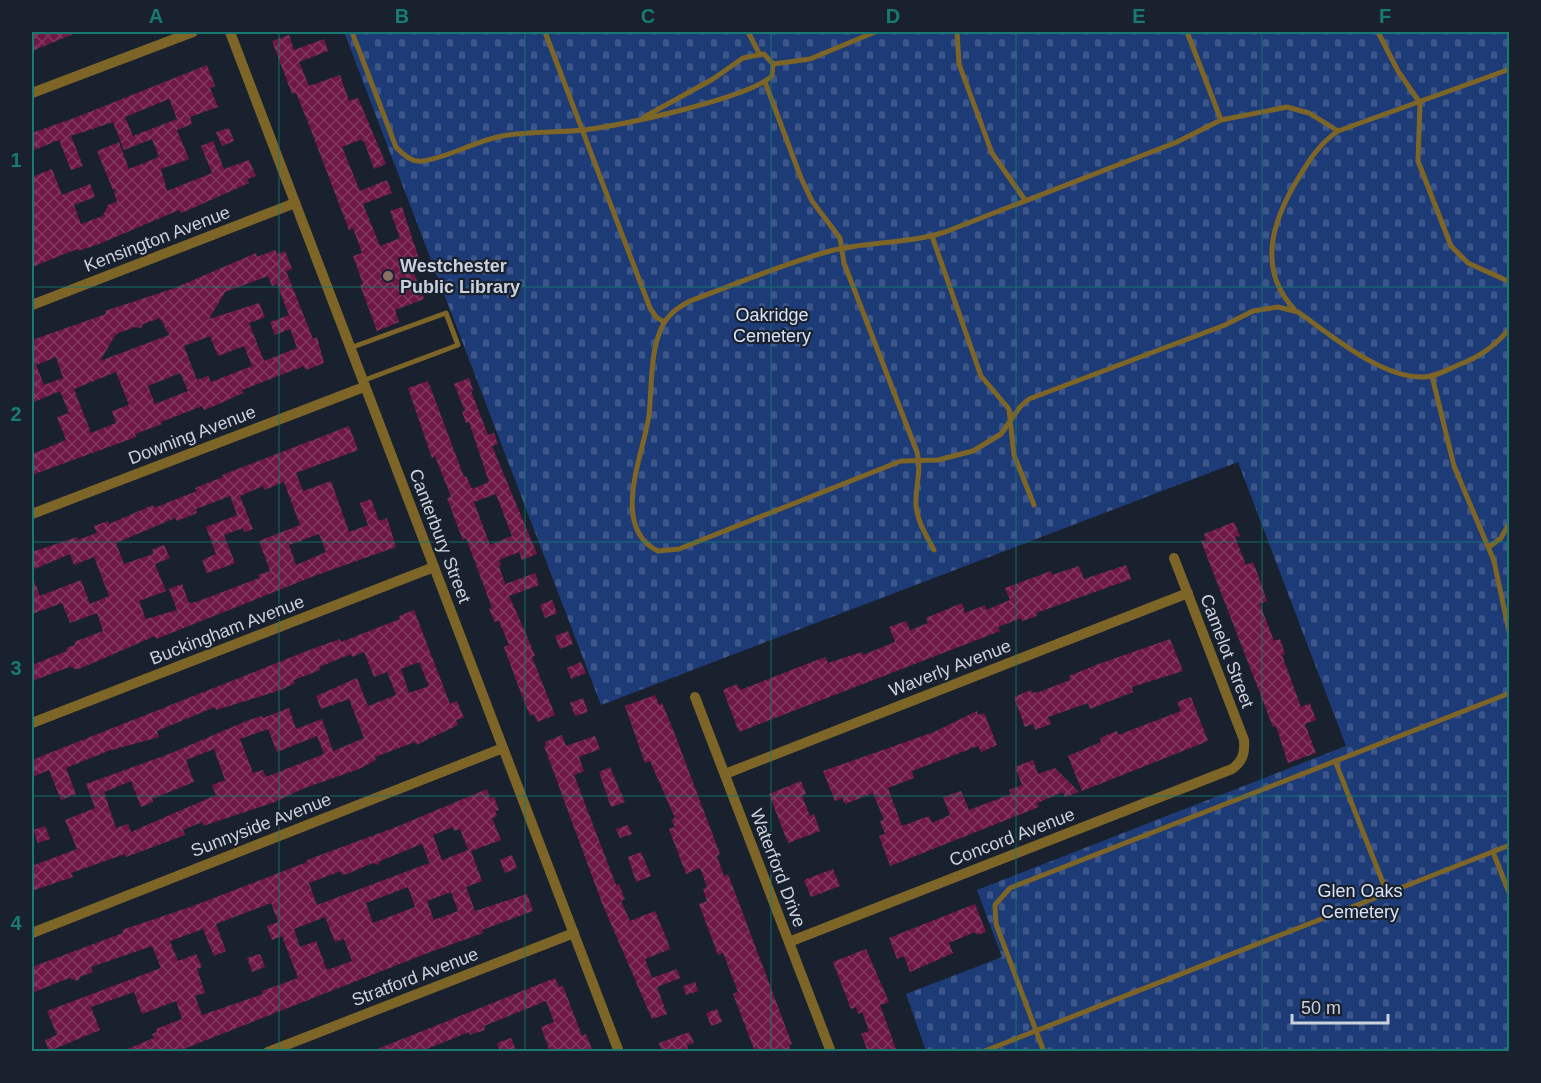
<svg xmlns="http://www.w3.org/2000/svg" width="1541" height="1083" font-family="Arial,sans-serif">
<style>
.cemetery{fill:url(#cemetery-stones)}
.building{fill:url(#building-cross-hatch);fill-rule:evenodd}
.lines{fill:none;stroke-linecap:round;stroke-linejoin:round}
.lane{stroke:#7d6528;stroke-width:5}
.street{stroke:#7d6528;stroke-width:10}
.grid{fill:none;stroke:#187b73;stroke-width:1.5;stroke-opacity:0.55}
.education-dot{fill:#8d6e63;stroke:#19212f;stroke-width:2}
.labels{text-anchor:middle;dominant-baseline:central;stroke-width:4.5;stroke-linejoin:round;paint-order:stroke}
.street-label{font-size:18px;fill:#ccd2db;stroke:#19212f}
.poi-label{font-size:18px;font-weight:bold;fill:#ccd2db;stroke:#19212f;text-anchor:start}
.park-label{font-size:18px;fill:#d7e3f8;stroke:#19212f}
.neatline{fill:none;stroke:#187b73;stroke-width:2}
.grid-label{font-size:20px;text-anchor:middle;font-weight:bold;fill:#187b73}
</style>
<defs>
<pattern id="cemetery-stones" width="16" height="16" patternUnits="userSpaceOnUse" patternTransform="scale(1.5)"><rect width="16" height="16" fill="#1c3b77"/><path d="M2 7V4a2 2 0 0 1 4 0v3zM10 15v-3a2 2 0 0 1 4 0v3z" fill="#3c568a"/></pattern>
<pattern id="building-cross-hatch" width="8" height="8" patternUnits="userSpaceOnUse" patternTransform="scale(1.5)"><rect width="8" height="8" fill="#6f1845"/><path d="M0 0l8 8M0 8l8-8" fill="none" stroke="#82395f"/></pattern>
</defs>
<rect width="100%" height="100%" fill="#19212f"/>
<path class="cemetery" d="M344 32H1509V1051H926L906 994 1002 957 977 890 1346 746 1238 462 601 705Z"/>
<g class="building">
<path d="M32 32H78L32 51Z"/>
<path d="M289 35 294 50 324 39 328 51 299 62 309 86 340 75 349 101 358 98 386 164 374 169 364 141 360 140 342 147 360 191 387 180 392 193 363 204 380 246 400 238 390 211 402 207 421 265 412 268 424 299 395 310 399 322 377 331 360 285 363 284 353 256 362 253 353 228 349 230 307 120 296 93 292 94 272 41Z"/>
<path d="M207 65 215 86 210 88 218 107 190 117 192 124 177 130 189 159 161 169 167 191 212 173 201 146 213 141 224 169 249 160 256 176 247 179 249 183 195 207 181 213 179 210 99 244 78 251 77 249 32 267V177L52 169 62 195 90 184 95 197 74 205 81 224 103 216 108 205 117 201 114 193 116 189 113 190 97 151 119 142 129 169 159 157 152 139 124 150 113 122 71 136 83 166 71 170 59 140 34 150 32 133 77 117ZM169 99 177 119 133 136 125 117Z"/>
<path d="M229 128 234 141 222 146 216 132Z"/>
<path d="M275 250 277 254 285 251 292 269 286 271 313 339 317 337 324 363 306 370 304 366 242 390 243 393 219 404 204 410 202 406 161 422 162 424 135 434 136 437 32 475V454L66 440 57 417 69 413 60 391 34 402 32 395V340L106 314 105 311 175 288 256 253 257 257ZM268 276 272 286 277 284 289 315 270 322 275 335 290 329 297 348 264 361 249 323 265 317 259 303 209 319 225 292ZM160 318 169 335 100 361 116 334 135 327 141 328 143 324ZM210 336 218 356 244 346 252 366 211 382 208 376 197 380 184 346ZM56 357 63 378 44 385 36 365ZM116 372 129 405 112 411 116 423 91 433 74 389ZM180 373 188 391 155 404 148 386Z"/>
<path d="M469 378 473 390 471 391 488 435 494 433 498 444 492 446 537 554 522 560 519 552 499 560 501 565 499 566 505 584 535 573 539 585 509 596 524 629 535 656 532 657 555 715 537 722 534 714 530 716 513 672 504 647 509 645 499 621 495 622 489 609 492 608 466 538 463 540 457 525 447 498 451 497 435 456 432 458 408 388 428 381 464 477 466 476 472 489 489 482 469 422 466 423 462 412 465 411 454 384ZM496 494 512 536 490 545 474 502Z"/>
<path d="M349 426 358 450 296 473 303 491 331 481 349 532 368 525 360 503 371 499 379 521 387 518 396 547 314 576 156 639 155 636 79 669H74L72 666 32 681V665L67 651 66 648 75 645 74 642 103 631 97 613 70 623 62 603 32 614V576L40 596 81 580 90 604 109 596 94 557 74 565 70 554 32 570V552L77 537 78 540 97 533 94 526 108 521 109 524 153 505 154 508 197 491 195 488 223 477 222 475ZM284 482 300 525 259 541 270 571 258 575 259 578 196 602 189 603 182 584 169 589 177 610 146 619 139 601 166 591 155 564 170 558 164 545 152 550 153 554 124 564 116 543 175 518 177 521 197 513 196 509 230 496 237 515 206 527 216 554 202 560 207 573 222 568 235 563 224 535 243 528 244 532 253 529 240 496 263 486 264 490ZM319 534 326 552 296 565 289 545Z"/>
<path d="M1234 522 1240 536 1235 537 1246 565 1253 562 1258 575 1267 601 1260 604 1274 641 1280 639 1285 654 1282 655 1301 707 1310 703 1316 720 1305 724 1316 753 1288 763 1276 726 1273 727 1201 541 1206 540 1204 534Z"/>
<path d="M1126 565 1131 579 1036 613 1037 616 1022 621 1021 618 998 627 1000 631 739 732 723 690 737 684 740 690 825 657 828 663 862 652 863 655 895 642 889 627 906 621 910 630 928 623 926 618 962 603 965 613 985 605 986 610 1010 600 1005 588 1051 571 1052 575 1079 566 1084 579Z"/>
<path d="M552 600 557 613 545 618 540 605Z"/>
<path d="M414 610 450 704 457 701 464 718 456 720 458 725 416 745 415 742 375 757 376 760 359 769 302 789 275 802 203 826 202 822 183 830 185 835 126 857 125 854 71 873 73 877 34 890 32 866 77 849 65 820 95 808 86 784 169 754 249 720 262 716 263 718 289 708 296 729 322 719 333 751 364 738 349 699 321 709 316 696 357 678 368 706 396 695 387 672 374 677 364 652 352 657 351 654 319 667 320 670 294 680 295 683 281 690 216 710 215 707 157 731 159 737 108 751 66 768 76 794 61 800 49 770 32 777V760L312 649 340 639 341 642 400 619 399 616ZM419 662 429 686 409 693 401 669ZM268 729 277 752 317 736 324 754 266 777 263 770 253 773 240 739ZM214 749 225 780 212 785 216 795 131 832 128 824 116 828 104 792 131 781 141 807 153 802 152 799 194 782 186 760Z"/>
<path d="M568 631 573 644 560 649 555 636Z"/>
<path d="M1170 639 1183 671 1132 687 1133 692 1090 709 1088 703 1048 717 1051 724 1035 730 1033 724 1025 727 1014 697 1031 690 1033 693 1039 692 1070 680 1069 676 1096 665Z"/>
<path d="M581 662 586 673 571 679 567 668Z"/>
<path d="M655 695 659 705 662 703 674 732 720 854 717 856 724 876 728 874 792 1044 789 1045 791 1052H755L733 994 738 992 723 953 718 955 699 904 707 901 703 889 707 887 700 868 686 874 675 845 669 829 675 827 671 820 675 818 650 761 645 763 625 706Z"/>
<path d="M1191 697 1208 741 1082 791 1068 756 1101 742 1100 738 1117 731 1118 735 1181 711 1177 702Z"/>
<path d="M583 698 588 712 575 716 570 703Z"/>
<path d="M977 711 978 715 984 713 997 745 981 752 978 746 912 771 914 778 888 788 902 826 929 816 932 823 950 815 943 797 961 791 969 810 1011 794 1009 790 1022 785 1015 767 1033 760 1038 774 1055 768 1079 792 1065 797 1063 792 1037 803 1039 807 890 866 879 836 885 834 880 821 884 820 873 793 845 804 842 798 835 801 823 771 934 732Z"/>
<path d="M562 735 566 746 595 736 600 749 579 757 584 771 574 775 616 885 619 884 625 899 621 901 630 921 655 911 667 940 670 949 645 959 652 978 677 969 680 978 657 987 667 1014 652 1019 602 903 544 746 546 745 545 742Z"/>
<path d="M610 767 625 802 611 807 599 772Z"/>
<path d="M801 781 806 794 802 796 810 816 814 814 820 831 788 843 769 794Z"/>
<path d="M487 789 490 798 494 797 499 810 495 811 497 816 492 818 501 840 471 851 482 881 466 887 475 911 527 894 533 911 482 930 483 933 425 954 176 1052H120L154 1038 152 1034 157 1032 156 1029 182 1019 176 1001 142 1014 134 992 91 1007 100 1030 49 1051 45 1040 57 1035 47 1011 161 968 152 946 91 967 93 972 80 977 78 981 69 978 32 993V967L123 933 122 930 193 906 307 862V860L396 827ZM453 827 454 831 460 829 468 850 442 860 433 835ZM422 844 429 862H432L317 905 309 883 341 871 342 875 347 874 373 863 378 865 380 861ZM408 887 415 907 373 923 366 903ZM451 892 458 911 434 920 427 901ZM271 903 278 922 267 926 272 940 282 936 298 978 262 991 263 994 202 1015 195 996 205 993 197 969 202 967 196 954 178 961 170 941 203 929 214 956 226 951 216 924ZM325 917 335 942 344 939 352 961 327 970 316 941 300 947 294 929Z"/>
<path d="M628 825 632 834 620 838 616 829Z"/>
<path d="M45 826 50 839 38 843 33 830Z"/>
<path d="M641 852 651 876 636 882 628 857Z"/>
<path d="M512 855 517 868 505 873 500 860Z"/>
<path d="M833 869 840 886 811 897 804 880Z"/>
<path d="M975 904 986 932 977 935 975 932 949 943 953 953 910 972 904 956 897 959 889 938Z"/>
<path d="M866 949 889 1002 880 1005 897 1052H868L861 1034 869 1031 862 1012 858 1014 856 1007 851 1009 833 962Z"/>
<path d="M260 954 265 967 252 972 247 958Z"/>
<path d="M555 978 559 987 563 986 582 1036 586 1034 593 1052H550L541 1027 554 1022 546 1001 484 1026 485 1030 470 1035 469 1032 419 1052H370Z"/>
<path d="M695 982 698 991 686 995 683 986Z"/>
<path d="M717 1009 722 1022 711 1026 706 1013Z"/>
<path d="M689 1032 694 1043 687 1045 689 1052H662L659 1043Z"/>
<path d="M511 1038 517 1052H500L497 1043Z"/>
</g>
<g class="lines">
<g class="lane">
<path d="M352 32 396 147C403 155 412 163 423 161 450 157 475 141 502 136 529 131 557 133 584 130 622 125 747 99 772 76L773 64 764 54 743 58 713 79 644 117"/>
<path d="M545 32 650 308 656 317 664 322"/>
<path d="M748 32 759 53"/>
<path d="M957 32 959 64 992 153 1025 200"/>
<path d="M1187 32 1221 120"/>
<path d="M1378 32 1398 71 1420 103 1418 161 1451 246 1468 263 1510 282"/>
<path d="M773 64 810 59 875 32"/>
<path d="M765 82 801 178 812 201 840 238 844 263 917 452C922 470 915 487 916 505 917 522 927 536 934 550"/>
<path d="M1338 131 1309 113 1287 107 1221 120 1177 142 945 232C908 244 868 241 830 251 783 264 736 284 690 301 677 308 667 315 661 329 650 353 652 388 649 415 644 453 609 527 658 551L679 549 901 461 938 460 973 451 1001 434 1020 407 1029 399 1225 325 1253 311 1278 307 1298 312C1331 335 1381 378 1423 377 1435 377 1447 370 1458 365 1480 357 1495 346 1510 328"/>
<path d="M932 236 981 376 1009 409 1014 455 1034 505"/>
<path d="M1294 309C1256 268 1273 219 1299 177 1310 159 1320 143 1338 131L1510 69"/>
<path d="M350 348 446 313 458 345 362 381"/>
<path d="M1432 376 1454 466 1494 561 1510 636"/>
<path d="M1489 547 1501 538 1510 522"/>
<path d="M1335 761 1387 893"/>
<path d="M1493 852 1510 895"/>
<path d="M982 1052 1510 845"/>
<path d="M1044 1052 996 924 995 905 1010 888 1510 693"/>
</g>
<g class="street">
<path d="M230 32 619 1052"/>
<path d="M32 93 193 32"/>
<path d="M32 305 295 203"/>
<path d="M32 514 364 387"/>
<path d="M695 697 831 1052"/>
<path d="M32 723 434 567"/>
<path d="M725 774 1188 593"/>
<path d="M32 933 503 748"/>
<path d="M789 942 1232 769C1243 761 1245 753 1244 740L1174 558"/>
<path d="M268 1052 574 933"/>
</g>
</g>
<path class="grid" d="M279 32V1052M525 32V1052M771 32V1052M1016 32V1052M1262 32V1052M32 287H1510M32 542H1510M32 796H1510"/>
<circle class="education-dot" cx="388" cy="276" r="6"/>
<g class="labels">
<g class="street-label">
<text transform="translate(157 239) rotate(-21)">Kensington Avenue</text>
<text transform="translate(192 435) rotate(-21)">Downing Avenue</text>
<text transform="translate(440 536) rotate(69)">Canterbury Street</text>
<text transform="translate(227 630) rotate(-21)">Buckingham Avenue</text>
<text transform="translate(1227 651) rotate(69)">Camelot Street</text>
<text transform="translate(950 668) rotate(-21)">Waverly Avenue</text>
<text transform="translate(261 825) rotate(-21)">Sunnyside Avenue</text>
<text transform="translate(1012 837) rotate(-21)">Concord Avenue</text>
<text transform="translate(778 868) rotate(69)">Waterford Drive</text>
<text transform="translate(415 977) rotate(-21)">Stratford Avenue</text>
</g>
<g class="poi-label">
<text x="400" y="266">Westchester<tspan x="400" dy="21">Public Library</tspan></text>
</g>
<g class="park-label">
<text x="772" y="315">Oakridge<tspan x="772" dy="21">Cemetery</tspan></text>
<text x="1360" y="891">Glen Oaks<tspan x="1360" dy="21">Cemetery</tspan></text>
</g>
</g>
<rect width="1541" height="1083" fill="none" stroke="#19212f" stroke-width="66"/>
<path d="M1292 1014v9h96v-9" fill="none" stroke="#ccd2db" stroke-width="3"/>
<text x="1301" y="1014" font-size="18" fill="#ccd2db" stroke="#19212f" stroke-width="4.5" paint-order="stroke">50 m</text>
<rect x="33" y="33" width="1475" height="1017" class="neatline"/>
<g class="grid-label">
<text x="156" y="23">A</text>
<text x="402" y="23">B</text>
<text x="648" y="23">C</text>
<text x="893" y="23">D</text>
<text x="1139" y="23">E</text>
<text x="1385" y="23">F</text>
<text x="16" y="167">1</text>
<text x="16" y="421">2</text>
<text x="16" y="675">3</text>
<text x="16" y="930">4</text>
</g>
</svg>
